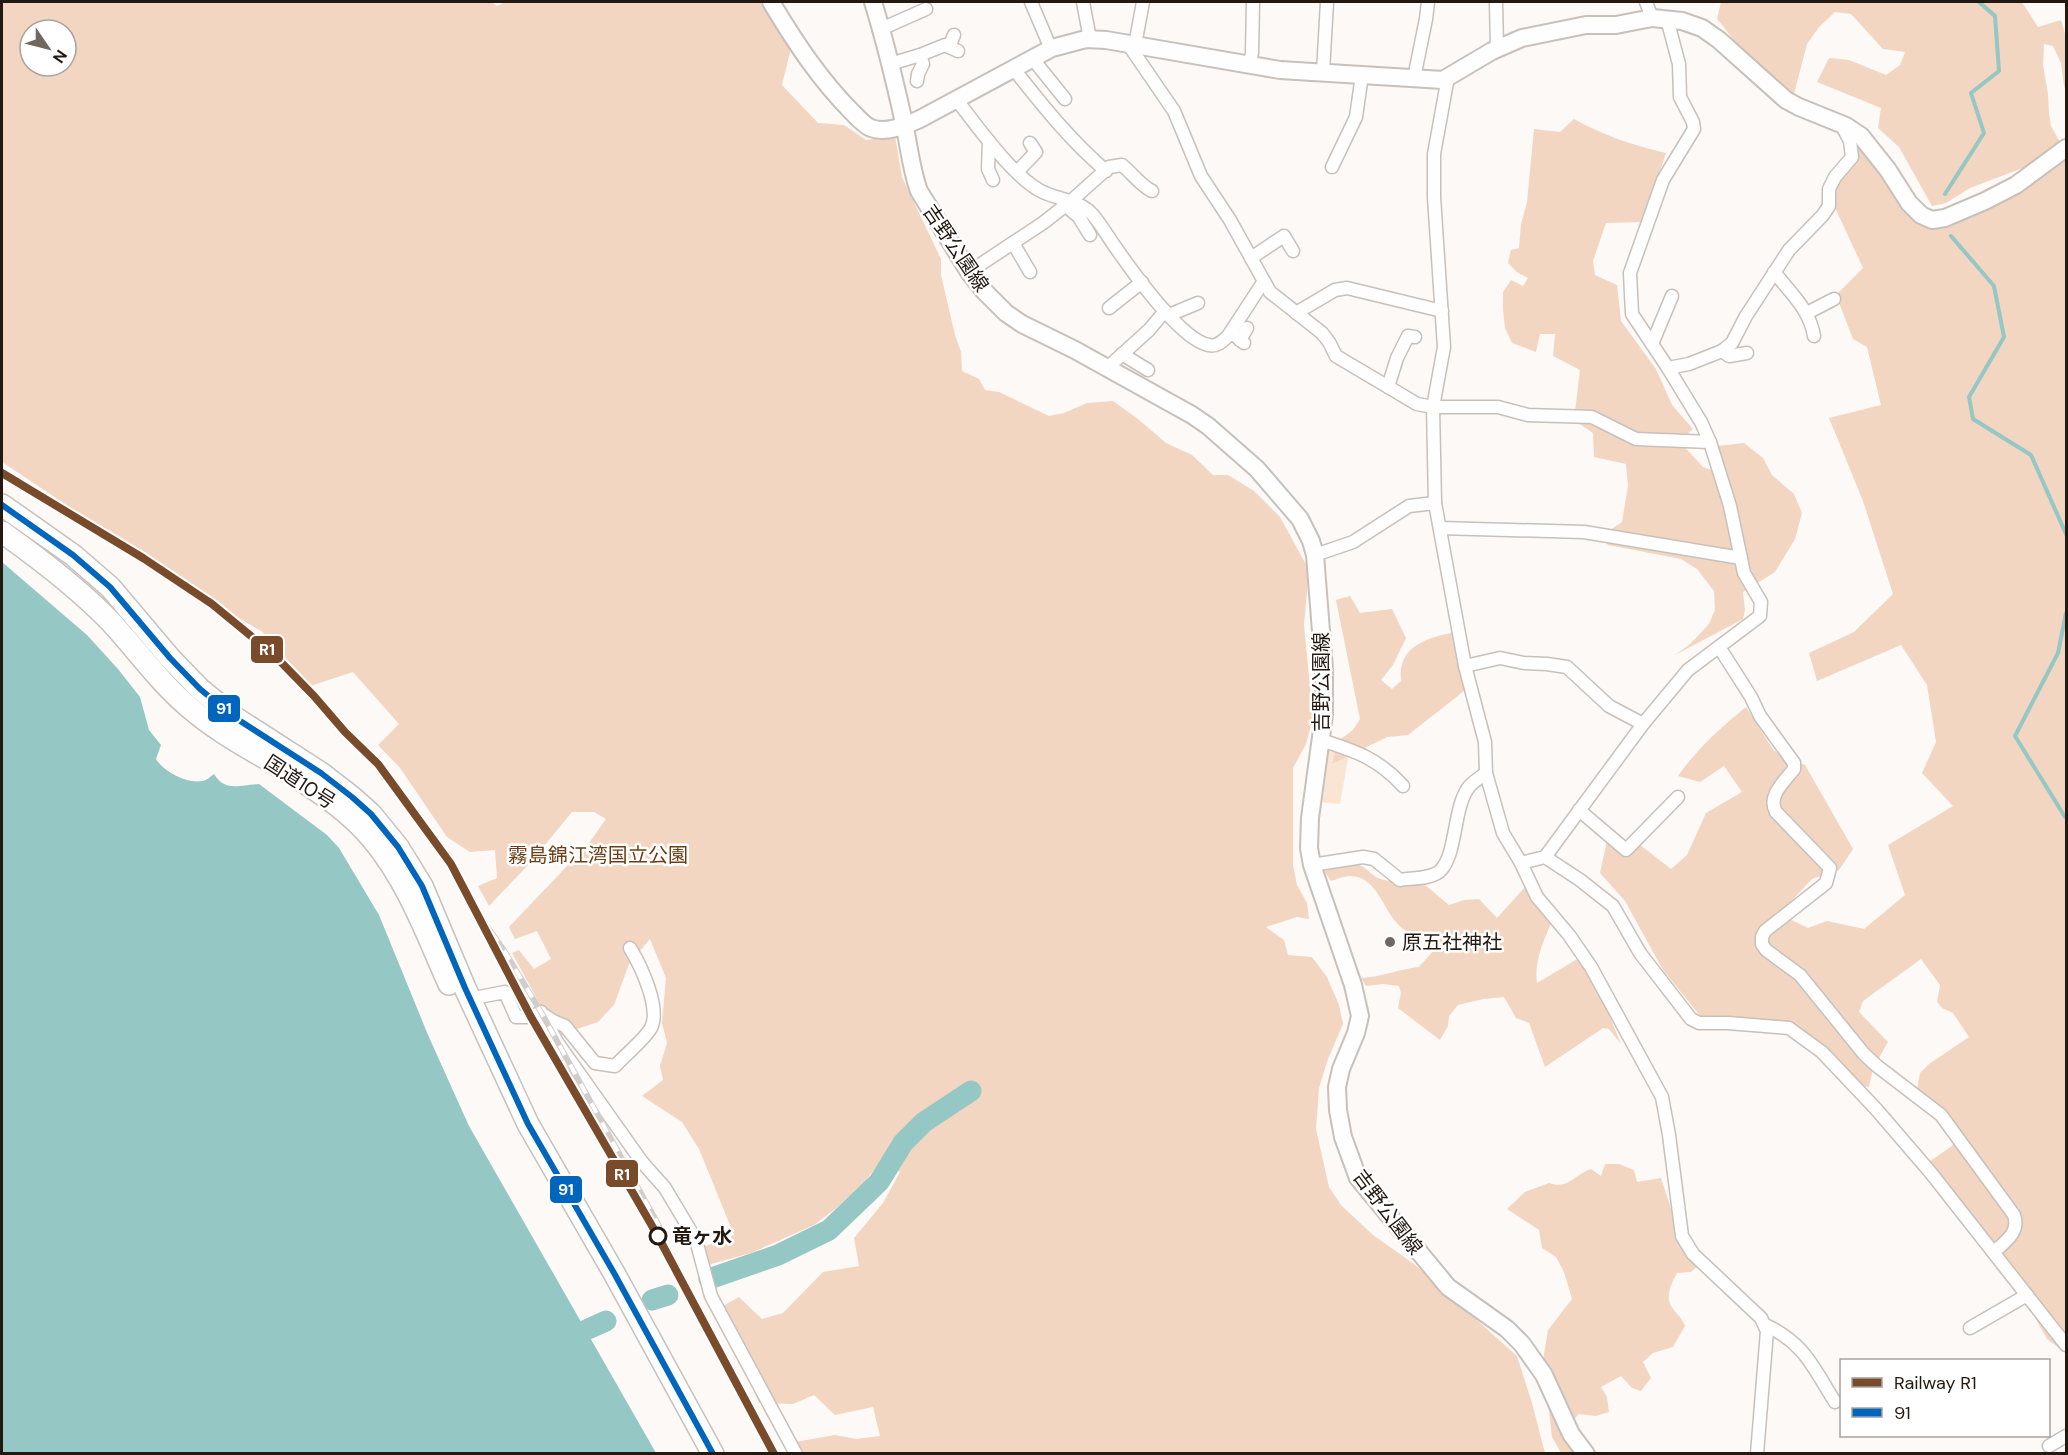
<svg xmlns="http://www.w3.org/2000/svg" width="2068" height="1455" font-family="'DM Sans','Noto Sans JP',sans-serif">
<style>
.green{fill:#fae5d5}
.forest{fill:#f2d6c1;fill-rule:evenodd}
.water{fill:#95c7c4}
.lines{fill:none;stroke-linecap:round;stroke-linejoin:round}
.stream{stroke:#95c7c4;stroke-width:4}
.river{stroke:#95c7c4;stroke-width:21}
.street-casing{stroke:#c7c0bb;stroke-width:15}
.secondary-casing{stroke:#c7c0bb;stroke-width:20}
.highway-casing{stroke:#c7c0bb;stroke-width:24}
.street{stroke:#fffefe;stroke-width:12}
.secondary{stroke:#fffefe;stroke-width:16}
.highway{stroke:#fffefe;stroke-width:21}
.rail-casing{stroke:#cfcecc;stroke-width:6}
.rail{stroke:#fff;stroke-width:4;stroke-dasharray:11;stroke-linecap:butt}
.bus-1-casing{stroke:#fff;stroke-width:10}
.bus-1{stroke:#0065bd;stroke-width:6}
.rail-1-casing{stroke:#fff;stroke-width:12}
.rail-1{stroke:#7a4b2a;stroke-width:8}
.poi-dot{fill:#706761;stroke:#fff;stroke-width:2}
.stop-dot{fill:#fff;stroke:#241911;stroke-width:3}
.labels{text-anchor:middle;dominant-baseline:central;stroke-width:5;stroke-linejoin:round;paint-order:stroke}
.street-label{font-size:20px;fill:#241911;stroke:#fff}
.park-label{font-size:20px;fill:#6b3e16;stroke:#fff}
.poi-label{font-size:20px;fill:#241911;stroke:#fff;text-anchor:start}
.stop-label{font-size:20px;font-weight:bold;fill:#241911;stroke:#fff;text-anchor:start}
.line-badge{stroke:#fff;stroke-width:2}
.badge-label{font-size:16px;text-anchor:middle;font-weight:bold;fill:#fff}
</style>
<rect width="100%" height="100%" fill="#fcf9f6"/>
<path class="green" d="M1333 746 1349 752 1340 804 1317 802 1324 751Z"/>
<g class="forest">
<path d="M2 2H491L497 6 505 2H760L791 48 782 85 818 123 844 125 866 140 895 136 902 177 941 259V275L955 335 961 352 962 371 979 379 985 390 999 392 1049 416 1064 413 1087 403 1113 401 1138 419 1166 443 1192 455 1213 475H1228L1254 491 1280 517 1309 570 1304 625 1313 718 1306 744 1293 768V865L1297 885 1307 903 1309 919 1297 917 1266 927 1284 940 1288 955 1312 957 1327 977 1339 1005 1343 1024 1328 1059 1319 1088 1316 1129 1329 1187 1341 1205 1373 1235 1414 1264 1517 1356 1532 1403 1545 1453H792L795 1442 835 1435 856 1439 880 1436 873 1407 835 1415 814 1395 793 1404 759 1403 722 1313 723 1306 739 1297 762 1319 783 1313 823 1272 859 1266 854 1238 883 1203 900 1172 886 1164 877 1166 863 1184 835 1209 814 1225 751 1253 704 1266 701 1248 734 1235 699 1149 682 1122 642 1096 663 1080 660 1066 667 1043 662 1023 666 978 650 939 629 964 614 1005 598 1022 571 1031 558 1032 543 1010 512 953 519 950 534 969 551 959 537 931 515 939 509 927 589 843 606 819 594 812H572L530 863 489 906 478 886 497 878 495 850 470 852 447 837 400 768 378 745 399 724 353 672 304 688 263 632 161 574 50 494 2 462ZM30 30H66V66H30Z"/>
<path d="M1721 2H2022L2038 27 2061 20 2066 37V91L2064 86 2061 63 2053 46 2044 44 2043 65 2048 94 2049 114 2051 126 2060 142 2028 166 1970 188 1946 203 1932 206 1899 147 1878 128 1881 108 1817 82 1829 58 1849 60 1886 75 1900 65 1905 52 1883 49 1851 14 1835 12 1819 27 1807 44 1794 94C1752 81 1744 49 1717 19Z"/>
<path d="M1574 119C1604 136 1633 145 1666 153L1643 222 1606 223 1593 261 1595 275 1617 285 1621 321 1656 369 1672 405 1693 429 1679 441 1703 467 1714 471 1717 446 1744 443 1763 458 1772 475 1794 494 1802 513 1795 539 1775 572 1743 592 1745 610 1743 619 1675 655 1690 644 1709 624 1715 610 1714 591 1697 569 1681 559 1608 545 1601 536 1622 522 1628 486 1626 464 1594 457 1593 433 1574 420 1580 370 1553 356 1555 334H1540L1536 352 1512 343 1505 328 1503 309V292L1511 280 1523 286 1528 278 1518 273 1508 263 1511 250 1519 248 1521 224 1527 202 1534 129 1560 132Z"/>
<path d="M1854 140 1929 226 2066 155V1353L2047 1339 2028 1305 2000 1273 1929 1162 1952 1146 1955 1137 1941 1126 1946 1115 1917 1089 1920 1073 1929 1064 1969 1037 1953 1013 1942 1008 1937 1002 1940 985 1921 959 1863 1001 1859 1012 1888 1042 1873 1069 1869 1087 1850 1084 1790 1031 1728 1027 1701 1017 1663 970 1625 901 1600 873 1607 841 1639 844 1671 869 1687 855 1706 813 1742 792 1724 766 1700 782 1678 776C1697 749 1720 728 1746 707L1774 751 1805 765 1853 849 1839 870 1812 879 1779 914 1808 928 1827 921 1864 929 1905 895 1888 845 1953 806 1922 773 1936 742 1927 685 1901 645 1817 681 1809 653 1854 632 1893 594 1863 501 1829 418 1881 405 1867 347 1853 339 1836 295 1863 268 1831 199Z"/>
<path d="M1350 596 1360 613 1392 609 1406 638 1393 665 1381 680 1392 689 1401 681C1397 645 1429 637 1457 632L1464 691 1408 735 1387 737 1332 764 1338 741 1353 730 1360 719 1336 600Z"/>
<path d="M1352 862C1368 867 1367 872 1378 878 1388 883 1407 880 1418 879L1449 905 1464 900 1479 899 1497 918 1526 886 1551 923C1543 943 1534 961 1537 983L1579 958 1605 1005 1621 1044 1609 1029 1603 1028 1545 1067 1529 1023 1516 1018 1504 997 1483 999 1458 1005 1449 1016 1448 1026 1440 1040 1398 1008 1401 993 1399 986 1383 984 1366 986 1361 978C1382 977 1399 969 1419 967L1434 950 1424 936C1418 935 1410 934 1406 931 1383 917 1380 876 1350 876 1344 876 1337 879 1331 881L1324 871Z"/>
<path d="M1605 1164H1619L1634 1170 1637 1182 1661 1178 1679 1233 1700 1264 1691 1272 1677 1273C1672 1283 1665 1295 1671 1306 1676 1314 1682 1317 1685 1326L1673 1347 1653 1353 1643 1362 1651 1378 1641 1391 1632 1388 1621 1376 1601 1387 1607 1397 1609 1412 1596 1416 1579 1414 1563 1431 1571 1448 1577 1453H1561L1552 1437 1543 1360 1548 1330 1572 1299 1564 1272 1556 1257 1542 1248 1539 1230 1507 1209 1525 1192 1549 1183C1568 1190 1575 1174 1591 1169L1601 1176Z"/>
</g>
<path class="water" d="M2 562 87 635 118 669 140 697 149 730 161 745 156 759C163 771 187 784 202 781 206 781 210 777 214 774 225 792 239 785 259 784L327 835 339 848 379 915 428 1035 469 1126 656 1453H2Z"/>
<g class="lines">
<g class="stream">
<path d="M1945 194 1984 133 1971 93 1999 71 1995 16 1979 2"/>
<path d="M1951 236 1994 286 2004 337 1969 397 1973 419 2031 455 2066 534"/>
<path d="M2065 817 2015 736 2058 653 2066 613"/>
</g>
<g class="river">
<path d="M709 1279 778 1255 829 1230 879 1182 903 1143 924 1122 971 1091"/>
<path d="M652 1300 668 1295"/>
<path d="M586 1330 606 1321"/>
</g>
<g class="street-casing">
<g id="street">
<path d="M1031 2 1051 49"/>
<path d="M1083 2 1090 39"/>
<path d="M1496 2 1497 49"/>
<path d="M1646 2 1652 18"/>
<path d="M1667 19 1679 64 1680 97 1693 122 1694 129 1663 180 1630 273 1632 314 1668 368 1689 364 1722 351 1732 343 1746 316 1789 250 1823 215 1829 206V189L1835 177 1852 157 1850 141 1841 124"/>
<path d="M881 29 926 9"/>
<path d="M1128 44 1174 111 1201 176 1230 220 1270 292 1322 333 1329 342 1336 356 1417 404 1433 407H1498L1528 415 1592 417 1636 439 1710 442"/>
<path d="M1135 45 1143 2"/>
<path d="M949 47 954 35"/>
<path d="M1032 58 1065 99"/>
<path d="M890 64 920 55 945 45 958 51"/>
<path d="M1249 66 1252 53 1253 2"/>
<path d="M1013 68C1042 105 1070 140 1106 171"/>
<path d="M1323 72 1327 2"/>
<path d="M1448 77 1434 154V197L1444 347 1433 407 1435 503 1465 666 1485 742 1486 773 1503 833 1521 863 1537 897 1569 935 1591 967 1662 1097 1669 1135 1682 1236 1693 1254 1761 1318 1767 1331 1757 1454"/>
<path d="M1414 78 1426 19 1428 2"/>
<path d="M917 81 918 74 923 64 920 55"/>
<path d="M956 99C977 126 1011 174 1039 190 1056 200 1078 199 1092 214 1101 224 1108 237 1116 248 1132 271 1182 341 1209 345 1217 347 1223 341 1228 336L1264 281"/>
<path d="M989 141 988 169 993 180"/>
<path d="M1332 167 1356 117 1362 75"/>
<path d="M1017 172 1036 152 1030 143"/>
<path d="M1066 206 1079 217 1090 235"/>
<path d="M1013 243 1030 272"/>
<path d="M1251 258 1284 236 1293 251"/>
<path d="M969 272 1043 223 1071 201 1109 167 1122 165C1132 173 1140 185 1152 191"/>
<path d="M1774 272C1790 292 1810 310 1814 336"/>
<path d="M1109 308 1142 282"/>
<path d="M1296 313 1335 290 1347 288 1442 311"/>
<path d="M1807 313 1834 299"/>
<path d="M1169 315 1198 303"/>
<path d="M1231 332 1244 343"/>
<path d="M1240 340 1247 328"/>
<path d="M1652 344 1672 296"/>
<path d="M1722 351 1729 356 1747 353"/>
<path d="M1122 354 1148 370"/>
<path d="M1106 369 1149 330 1165 311"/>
<path d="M1388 387 1397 358 1408 336 1415 337"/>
<path d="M1440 528 1584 532 1741 558"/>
<path d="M1315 555 1353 542 1409 506 1435 503"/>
<path d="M1719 647 1751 697 1760 716 1794 763V769C1784 782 1767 796 1776 812L1830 868 1826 883 1765 931 1762 937V944L1766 950 1800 975 1864 1054 1877 1066 1941 1115 2014 1215C2020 1232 2006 1241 1994 1252"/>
<path d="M1465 666 1500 658 1524 663 1547 664 1567 667 1609 706 1643 724"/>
<path d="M1321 740C1355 751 1378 758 1403 786"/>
<path d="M1579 810 1626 850 1678 797"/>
<path d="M1545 857 1580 880 1613 906 1640 953 1691 1019 1699 1023H1728L1789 1028 1822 1052 1876 1109 1931 1173 2066 1345"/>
<path d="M1521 863 1545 857 1643 724 1688 670 1760 616 1761 602 1744 573 1730 506 1710 442 1701 422 1668 368"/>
<path d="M1312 865 1363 857 1374 859 1400 880C1412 878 1433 879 1441 870 1457 852 1453 810 1468 788 1472 782 1480 778 1486 773"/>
<path d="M471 1001 479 997 505 992 516 1017H531L541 1012 557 1042 642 1162 665 1188 696 1240 711 1296 796 1454"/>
<path d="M544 1015 553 1021 565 1026 595 1063 615 1066C625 1055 644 1040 651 1028 661 1008 641 966 630 948"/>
<path d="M1765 1325C1804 1342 1814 1369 1835 1402"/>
<path d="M1970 1328 2027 1295"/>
<path d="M2049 1446 2066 1436"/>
</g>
</g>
<g class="secondary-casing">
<g id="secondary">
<path d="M771 2C795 42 820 80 853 113 858 118 865 126 871 128 886 134 906 125 920 119L1052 48 1086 39 1106 40 1280 70 1443 80 1492 51 1522 38 1586 25H1616L1652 18 1682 21 1702 28 1719 40 1786 100 1799 107 1846 126 1861 136 1888 170 1909 203 1921 215 1932 220 1945 218 1985 201 2016 185 2066 148"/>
<path d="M873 2C885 41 895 82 904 123 909 146 911 169 919 191L969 272 984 291 1006 313 1022 324 1075 350 1192 415 1208 426 1257 469 1300 519 1311 541 1315 555 1324 669V715L1310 818 1309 848 1312 865 1353 985 1360 1016 1356 1033 1341 1069 1337 1087 1338 1110 1343 1137 1358 1178 1448 1287 1507 1329 1522 1344 1544 1375 1571 1434 1586 1454"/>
</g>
</g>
<g class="highway-casing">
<g id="highway">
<path d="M2 505 73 555 110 587 170 658 200 689 234 717 321 773 352 797 371 814 398 847 422 886 465 988 528 1124 614 1273 713 1454"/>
<path d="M2 532C40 559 77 587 110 621 137 650 159 682 190 708 227 740 272 759 311 787 334 802 356 819 373 840 408 882 427 935 449 984"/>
</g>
</g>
<use href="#street" class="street"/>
<use href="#secondary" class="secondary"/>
<use href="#highway" class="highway"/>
<g class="rail-casing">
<path id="rail" d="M2 473 143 558 212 604 273 654 314 696 345 732 378 764 451 864 475 909 505 952 541 1012 659 1226"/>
</g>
<use href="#rail" class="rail"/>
<g class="bus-1-casing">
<path id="bus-1" d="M2 505 73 555 110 587 170 658 200 689 234 717 321 773 352 797 371 814 398 847 422 886 465 988 528 1124 614 1273 713 1454"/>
</g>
<use href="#bus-1" class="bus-1"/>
<g class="rail-1-casing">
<path id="rail-1" d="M2 473 143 558 212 604 273 654 314 696 345 732 378 764 451 864 531 1017 655 1231 774 1454"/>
</g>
<use href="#rail-1" class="rail-1"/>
</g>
<circle class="poi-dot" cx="1390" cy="942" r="6"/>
<circle class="stop-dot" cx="658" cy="1236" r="8"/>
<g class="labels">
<g class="street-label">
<text transform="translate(956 248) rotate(56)">吉野公園線</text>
<text transform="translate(1321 682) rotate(-90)">吉野公園線</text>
<text transform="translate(300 782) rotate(33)">国道10号</text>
<text transform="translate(1388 1212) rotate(53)">吉野公園線</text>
</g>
<g class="park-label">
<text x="598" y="855">霧島錦江湾国立公園</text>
</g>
<g class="poi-label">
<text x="1402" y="942">原五社神社</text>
</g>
<g class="stop-label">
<text x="672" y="1236">竜ヶ水</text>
</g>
</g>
<g class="line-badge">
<rect x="250" y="635" width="34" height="29" rx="6" fill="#7a4b2a"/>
<rect x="207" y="694" width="34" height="29" rx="6" fill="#0065bd"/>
<rect x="605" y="1159" width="34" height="29" rx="6" fill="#7a4b2a"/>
<rect x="549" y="1175" width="34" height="29" rx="6" fill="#0065bd"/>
</g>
<g class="badge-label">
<text x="267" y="655">R1</text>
<text x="224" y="714">91</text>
<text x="622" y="1180">R1</text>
<text x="566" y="1195">91</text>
</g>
<rect width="2068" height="1455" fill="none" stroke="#241911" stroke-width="6"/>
<rect x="1840" y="1359" width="210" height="78" fill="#ffffff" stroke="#a7a3a0" stroke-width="1.5"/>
<rect x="1852" y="1378" width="30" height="9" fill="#7a4b2a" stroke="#a7a3a0" stroke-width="1.5"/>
<text x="1894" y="1389" font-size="18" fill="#241911">Railway R1</text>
<rect x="1852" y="1408" width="30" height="9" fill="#0065bd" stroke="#a7a3a0" stroke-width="1.5"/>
<text x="1894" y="1419" font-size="18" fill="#241911">91</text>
<g transform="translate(48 48) rotate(125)"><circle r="28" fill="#ffffff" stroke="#a7a3a0" stroke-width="1.5"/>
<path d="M0-4.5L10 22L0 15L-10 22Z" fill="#706761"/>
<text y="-9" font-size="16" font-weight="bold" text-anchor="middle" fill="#241911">N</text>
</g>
</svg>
